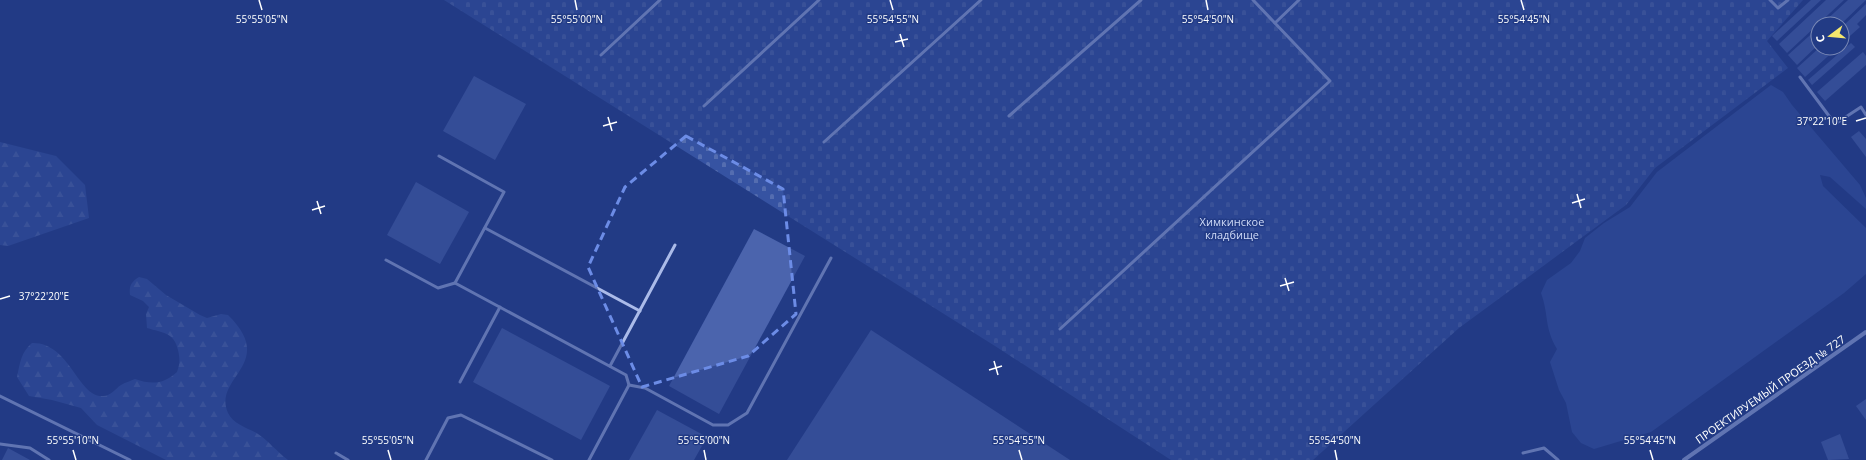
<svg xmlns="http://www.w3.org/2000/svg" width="1866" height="460" font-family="'Open Sans',sans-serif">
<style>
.grass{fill:#3653a2}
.forest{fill:url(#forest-firs)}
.cemetery{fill:url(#cemetery-stones)}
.building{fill:#4b64ad}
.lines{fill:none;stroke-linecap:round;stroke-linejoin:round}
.service{stroke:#abbbe9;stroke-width:3}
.minor{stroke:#abbbe9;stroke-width:4}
.marked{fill:none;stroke:#6c8ce6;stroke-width:3;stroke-dasharray:8 5;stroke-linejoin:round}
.ticks{fill:none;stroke:#fff;stroke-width:1.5}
.labels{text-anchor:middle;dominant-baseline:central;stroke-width:3;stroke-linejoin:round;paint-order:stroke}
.park-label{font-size:11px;fill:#cfdaf7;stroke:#223b85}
.street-label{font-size:11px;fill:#fff;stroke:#223b85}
.ticks-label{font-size:10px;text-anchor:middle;fill:#fff;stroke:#223b85;stroke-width:3;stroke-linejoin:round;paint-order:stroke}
</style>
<defs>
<pattern id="forest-firs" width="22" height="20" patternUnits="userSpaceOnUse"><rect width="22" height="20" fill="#3653a2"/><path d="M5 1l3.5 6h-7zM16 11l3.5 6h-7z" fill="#546db0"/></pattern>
<pattern id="cemetery-stones" width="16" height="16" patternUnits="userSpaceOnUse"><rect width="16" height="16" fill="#3653a2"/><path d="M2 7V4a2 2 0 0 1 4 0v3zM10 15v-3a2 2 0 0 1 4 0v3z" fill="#546db0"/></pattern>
</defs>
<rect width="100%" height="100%" fill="#223b85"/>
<path class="grass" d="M1771 85 1783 92 1792 105 1860 185 1866 198V209L1830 177 1820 175 1823 186 1866 228V274L1844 293 1651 432 1594 449 1581 443 1572 432 1566 403 1559 390 1550 362 1557 349C1544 327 1549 315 1541 293L1547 280 1571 263 1580 251 1585 238 1604 223 1630 207 1657 172Z"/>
<g class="forest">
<path d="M0 142 56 156 85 185 89 218 8 246 0 245Z"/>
<path d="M139 277 147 279 166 295 200 315 207 318 221 314 228 315C278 364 212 377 228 413 233 424 248 428 258 434 269 441 277 452 288 460H166L97 425 81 408 52 400 29 396 17 377C20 363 21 352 32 343 70 342 78 398 103 396 111 396 115 389 121 385 126 382 131 381 135 379 152 385 164 384 177 372 180 364 180 358 178 350 174 332 163 333 147 328L146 314 149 307 143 301 130 295C129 286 131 282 139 277Z"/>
</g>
<path class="cemetery" d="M444 0H1803L1767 41 1788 68 1655 168 1626 205 1459 328 1313 460H1171L995 346Z"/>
<g class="building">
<path d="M1811 0H1821L1777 41 1772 36Z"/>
<path d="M1826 0H1844L1787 53 1779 44Z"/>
<path d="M1848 0H1866L1841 24H1822Z"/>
<path d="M1866 4V15L1857 24 1860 27 1842 43V27Z"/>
<path d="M1818 28V45L1797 65 1788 55Z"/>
<path d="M1851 43 1855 47 1812 85 1808 80Z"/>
<path d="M1819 48H1837L1805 77 1797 68Z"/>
<path d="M1863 52 1866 56V65L1825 101 1817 92Z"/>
<path d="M474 76 526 104 495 160 443 131Z"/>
<path d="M1859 131 1866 139V157L1851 137Z"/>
<path d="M416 182 469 212 440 264 387 235Z"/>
<path d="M754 229 805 256 719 414 669 386Z"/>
<path d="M502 328 610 386 581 440 473 382Z"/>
<path d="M871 330 1070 460H787Z"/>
<path d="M1866 399V420L1856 406Z"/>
<path d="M657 410 707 437 694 460H629Z"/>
<path d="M1840 434 1849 459 1828 460 1821 442Z"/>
<path d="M8 448 30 460H2Z"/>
</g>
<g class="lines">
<g class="service">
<path d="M1770 0 1778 8 1788 0"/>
<path d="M1275 23 1299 0"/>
<path d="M601 55 660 0"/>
<path d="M1800 77 1835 124 1861 107 1866 115"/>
<path d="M704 106 819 0"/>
<path d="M1009 116 1141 0"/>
<path d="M824 142 981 0"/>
<path d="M439 156 504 192 455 283"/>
<path d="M485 228 640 311"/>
<path d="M386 260 438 288 455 283 626 375 629 385 589 460"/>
<path d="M1060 329 1330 81 1253 0"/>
<path d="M610 366 675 245"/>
<path d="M460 382 500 307"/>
<path d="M629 385 645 388 713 425H728L747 413 831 258"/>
<path d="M0 396 130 460"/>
<path d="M0 444 30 448 49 460"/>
<path d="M336 453 348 460"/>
<path d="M1523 453 1544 448 1558 460"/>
<path d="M426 460 448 418 461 415 552 460"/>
</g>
<path class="minor" d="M1684 460 1866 332"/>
</g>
<path d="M0 0H1866V460H0ZM686 136 783 189 796 314 748 356 642 387 588 267 625 187Z" fill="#223b85" fill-opacity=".55" fill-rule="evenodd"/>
<path class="marked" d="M686 136 783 189 796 314 748 356 642 387 588 267 625 187Z"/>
<path class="ticks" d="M259 0 262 10M575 0 577 10M890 0 893 10M1206 0 1208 10M1521 0 1524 10M900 34 904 47M895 42 908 39M608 117 612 131M1856 121 1866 118M603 126 617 122M1577 194 1581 208M317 201 321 214M1572 203 1585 199M312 210 325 206M1285 278 1289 291M1280 286 1294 282M0 299 10 296M994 361 998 375M989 370 1002 366M73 450 76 460M388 450 391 460M704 450 706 460M1019 450 1022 460M1335 450 1337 460M1650 450 1653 460"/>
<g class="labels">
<g class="park-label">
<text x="1232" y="221">Химкинское<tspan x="1232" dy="13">кладбище</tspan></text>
</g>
<g class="street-label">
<text transform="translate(1770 389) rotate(-35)">ПРОЕКТИРУЕМЫЙ ПРОЕЗД № 727</text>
</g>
</g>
<g class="ticks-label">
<text x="262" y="23">55°55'05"N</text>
<text x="577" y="23">55°55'00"N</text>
<text x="893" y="23">55°54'55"N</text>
<text x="1208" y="23">55°54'50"N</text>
<text x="1524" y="23">55°54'45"N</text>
<text x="1822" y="125">37°22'10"E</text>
<text x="44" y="300">37°22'20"E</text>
<text x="73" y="444">55°55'10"N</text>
<text x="388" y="444">55°55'05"N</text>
<text x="704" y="444">55°55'00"N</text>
<text x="1019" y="444">55°54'55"N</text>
<text x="1335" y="444">55°54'50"N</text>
<text x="1650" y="444">55°54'45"N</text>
</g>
<g transform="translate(1830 36) rotate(254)"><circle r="19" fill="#223b85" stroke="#7a89b6"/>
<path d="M0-3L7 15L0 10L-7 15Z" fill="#f5e76d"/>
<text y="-6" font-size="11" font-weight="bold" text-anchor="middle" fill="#ffffff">С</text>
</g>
</svg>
